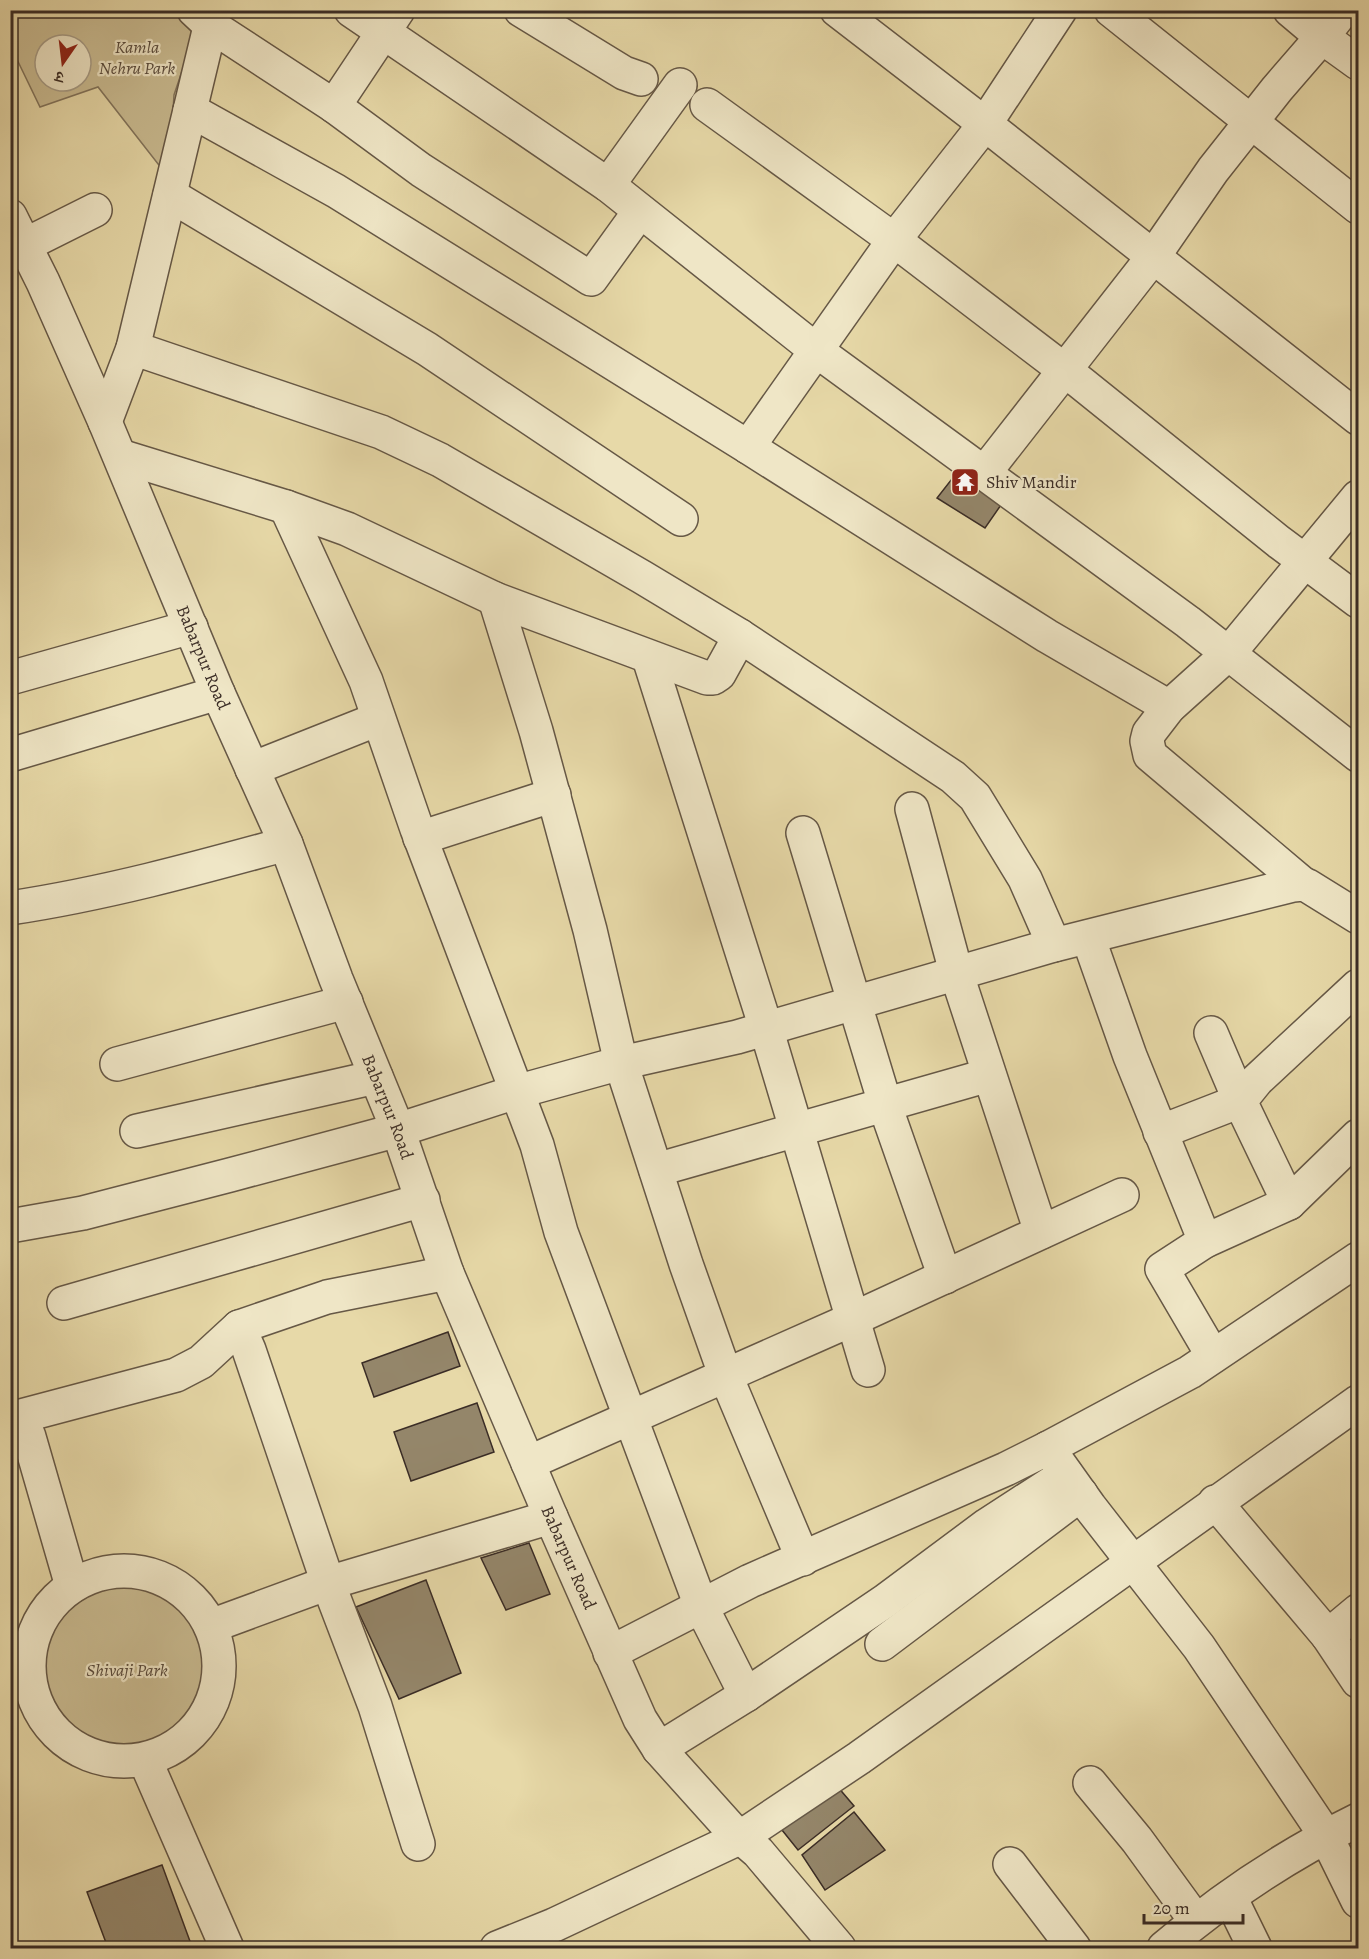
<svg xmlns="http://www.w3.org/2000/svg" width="1369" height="1959" font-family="Alegreya,'Noto Serif Devanagari',serif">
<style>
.green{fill:#cabc92;stroke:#82745c;stroke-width:1.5;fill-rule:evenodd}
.building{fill:#94866a;stroke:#3b2d26;stroke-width:1.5}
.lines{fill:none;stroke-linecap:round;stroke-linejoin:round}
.minor-casing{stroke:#665846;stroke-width:36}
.minor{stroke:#efe6c6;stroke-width:33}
.labels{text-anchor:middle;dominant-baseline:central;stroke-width:4.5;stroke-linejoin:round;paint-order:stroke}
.park-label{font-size:18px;font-style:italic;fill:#584a3c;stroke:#efe6c6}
.poi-label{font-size:18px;fill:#3b2d26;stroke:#efe6c6;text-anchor:start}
.street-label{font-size:18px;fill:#3b2d26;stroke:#efe6c6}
</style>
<rect width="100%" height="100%" fill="#e7d9a8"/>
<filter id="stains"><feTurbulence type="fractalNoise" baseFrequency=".00333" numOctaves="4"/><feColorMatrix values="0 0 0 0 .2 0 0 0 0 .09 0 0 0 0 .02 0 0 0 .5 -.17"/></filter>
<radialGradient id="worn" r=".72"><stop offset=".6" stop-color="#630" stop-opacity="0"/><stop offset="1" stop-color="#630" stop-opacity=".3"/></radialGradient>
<g class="green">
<path d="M11 11H197L201 15 174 95 169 178 98 87 40 107 11 47ZM45 45H81V81H45Z"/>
<circle cx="127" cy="1670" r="85"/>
</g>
<g class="building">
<path d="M962 466 1003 502 985 528 937 498Z"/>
<path d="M448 1332 460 1366 374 1397 362 1363Z"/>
<path d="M477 1403 494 1452 411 1481 394 1432Z"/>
<path d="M529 1543 550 1594 506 1610 481 1558Z"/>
<path d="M426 1580 461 1673 399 1699 356 1607Z"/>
<path d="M831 1779 854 1806 798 1850 778 1825Z"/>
<path d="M854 1812 885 1850 825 1890 802 1855Z"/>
<path d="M162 1865 191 1944 179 1948H108L87 1892Z"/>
</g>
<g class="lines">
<g class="minor-casing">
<g id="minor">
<path d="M194 10 210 25 334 106 421 170 591 279 640 211"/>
<path d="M351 10 608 185 817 351 1188 622 1358 755"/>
<path d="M521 10 624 73 641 79"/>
<path d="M837 10 985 124 1358 418"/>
<path d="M1111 10 1358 207"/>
<path d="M1290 10 1322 37 1358 63"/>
<path d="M707 105 894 240 1080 382 1279 542 1358 601"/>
<path d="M334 106 398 10"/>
<path d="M190 110 336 191 748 447 1047 636 1169 707"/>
<path d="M608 185 680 85"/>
<path d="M170 195 427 349 681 519"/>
<path id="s1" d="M10 216 43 282 105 422 218 693 286 844 336 979 398 1130 447 1273 551 1517 640 1719 659 1749 730 1828 758 1852 839 1948"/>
<path d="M25 245 95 210"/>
<path d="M133 348 381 432 440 460 642 577 740 636 953 777 975 797 1025 879 1054 945"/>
<path d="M105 422 133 348 214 10"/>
<path d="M748 447 894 240 985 124 1060 10"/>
<path d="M120 456 286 507 347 529 495 599 707 678H713L719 674 740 636"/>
<path d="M985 472 1153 257 1213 170 1277 89 1322 37 1343 10"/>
<path d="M286 507 366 681 417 829 537 1145 561 1232 701 1606 746 1695"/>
<path d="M495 599 536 731 590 930 621 1063 686 1264 725 1374 803 1559"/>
<path d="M649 658 766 1028 868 1370"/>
<path d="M10 678 191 627"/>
<path d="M10 755 218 693"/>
<path d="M252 769 378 719"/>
<path d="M912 809 956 972 1041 1232"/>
<path d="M803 833 890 1120 945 1277"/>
<path d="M420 838 554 795"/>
<path d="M1303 884 1150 755 1147 741 1149 733 1169 707 1229 653 1358 497"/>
<path d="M10 908C104 894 195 869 286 844"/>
<path d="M1088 937 1130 1056 1205 1241"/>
<path d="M117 1064 346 1002"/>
<path d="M137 1131 376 1077"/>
<path d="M1160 1132 1240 1101 1211 1033"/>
<path d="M656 1170 989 1075"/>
<path d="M1289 1203 1240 1101 1257 1080 1358 986"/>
<path d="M10 1226 83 1213 230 1175 398 1130 516 1092 621 1063 737 1037 1054 945 1293 885 1303 884 1308 886 1358 917"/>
<path d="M64 1303 423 1200"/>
<path d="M239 1327 249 1350 328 1583 375 1706 418 1844"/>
<path d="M1213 1356 1162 1269 1205 1241 1289 1203 1358 1136"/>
<path d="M21 1417 29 1437 72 1586"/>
<path d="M10 1419 176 1375 201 1362 239 1327 327 1297 447 1273"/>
<path d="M1048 1448 1090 1507 1199 1647 1326 1836 1358 1901"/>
<path d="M528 1463 853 1319 1122 1195"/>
<path d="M1215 1502 1328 1636 1358 1611"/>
<circle cx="124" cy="1666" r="95"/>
<path d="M211 1626 328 1583 551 1517"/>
<path d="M1328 1636 1358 1681"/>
<path d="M882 1644 1081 1494"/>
<path d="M610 1653 750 1581 1006 1469 1048 1448 1190 1372 1358 1259"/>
<path d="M659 1749 746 1695 885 1601 987 1525 1066 1474"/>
<path d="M145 1760 227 1948"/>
<path d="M1090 1783 1137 1840 1196 1921"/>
<path d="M1010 1864 1074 1948"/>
<path d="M1230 1897 1255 1948"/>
<path d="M497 1948 554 1925 741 1837 859 1758 1358 1402"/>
<path d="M1164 1948C1222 1898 1289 1854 1358 1820"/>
</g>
</g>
<use href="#minor" class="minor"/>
</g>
<defs>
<g id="temple-square" transform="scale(1.5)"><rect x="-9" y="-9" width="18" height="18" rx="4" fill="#8f2418" stroke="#efe6c6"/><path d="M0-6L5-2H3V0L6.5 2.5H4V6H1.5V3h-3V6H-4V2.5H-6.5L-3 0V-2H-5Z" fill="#fff"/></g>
</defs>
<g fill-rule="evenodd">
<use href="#temple-square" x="965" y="482"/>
</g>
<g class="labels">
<g class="park-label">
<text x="137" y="47">Kamla<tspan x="137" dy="21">Nehru Park</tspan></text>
<text x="127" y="1670">Shivaji Park</text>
</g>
<g class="poi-label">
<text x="986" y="482">Shiv Mandir</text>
</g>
<g class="street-label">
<text stroke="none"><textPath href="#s1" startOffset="482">Babarpur Road</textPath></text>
<text stroke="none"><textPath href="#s1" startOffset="968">Babarpur Road</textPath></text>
<text stroke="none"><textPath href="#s1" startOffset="1454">Babarpur Road</textPath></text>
</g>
</g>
<rect width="1369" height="1959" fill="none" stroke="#e7d9a8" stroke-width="36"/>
<rect x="12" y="12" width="1345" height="1935" fill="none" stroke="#3b2d26" stroke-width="3"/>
<rect x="18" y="18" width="1333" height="1923" fill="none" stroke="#3b2d26" stroke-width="1.5"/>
<g transform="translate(63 63) rotate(194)"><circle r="28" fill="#efe6c6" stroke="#a79c86" stroke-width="1.5"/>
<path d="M0-4.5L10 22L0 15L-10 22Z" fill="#8f2418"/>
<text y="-9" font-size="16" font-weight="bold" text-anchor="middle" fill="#3b2d26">उ</text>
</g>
<path d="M1144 1914v9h99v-9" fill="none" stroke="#3b2d26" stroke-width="3"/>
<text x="1153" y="1914" font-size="18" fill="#3b2d26" stroke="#efe6c6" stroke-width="4.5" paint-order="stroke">20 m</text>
<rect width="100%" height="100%" filter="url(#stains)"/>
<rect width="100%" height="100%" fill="url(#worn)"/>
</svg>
